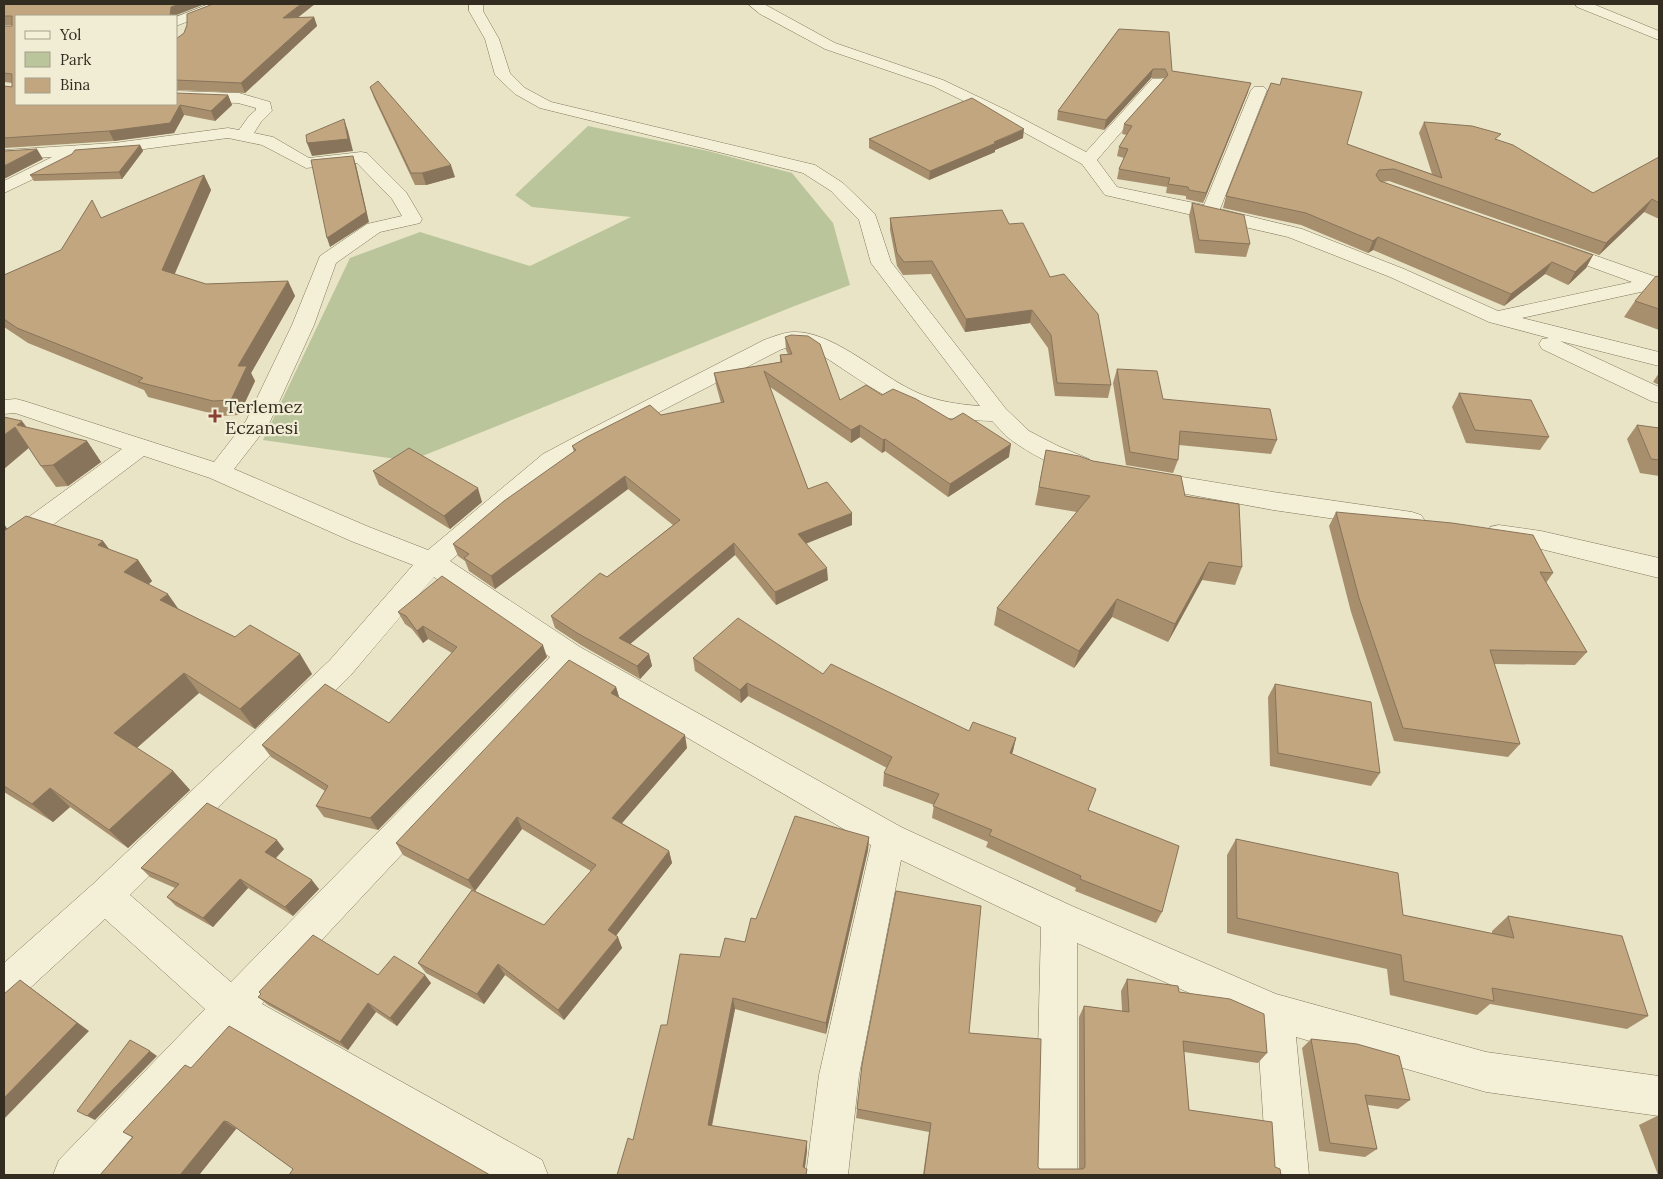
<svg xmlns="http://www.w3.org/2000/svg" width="1663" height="1179" font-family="Lora,serif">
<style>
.green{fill:#bac59b}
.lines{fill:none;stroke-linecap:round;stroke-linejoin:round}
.minor-casing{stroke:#81765d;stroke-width:1}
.minor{fill:#f4f0d8;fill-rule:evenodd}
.wall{fill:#a78f6e;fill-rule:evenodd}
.shaded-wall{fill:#88745a}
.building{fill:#c2a680;stroke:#88745a}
.poi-dot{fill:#894135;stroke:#f1edd4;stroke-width:2}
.labels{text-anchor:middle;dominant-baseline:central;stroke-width:4.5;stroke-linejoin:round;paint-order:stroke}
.poi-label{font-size:18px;fill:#332c20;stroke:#f1edd4;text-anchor:start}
</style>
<rect width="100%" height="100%" fill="#e9e4c5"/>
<path class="green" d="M588 126 708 151 792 173 833 223 850 285 792 307 410 461 263 440 350 258 420 232 530 266 631 217 532 207 515 195Z"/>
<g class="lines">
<g class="minor-casing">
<g id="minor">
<path d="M209 4H227L225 7 176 26V17Z"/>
<path d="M469 4H483V11L499 39 510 73 525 88 551 102 815 165 843 183 875 214 891 262 1006 409 1029 431 1058 446 1089 459 1092 465 1089 471C1069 476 1031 454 1014 442 1006 437 999 428 992 421 969 420 945 420 923 412 882 399 845 369 809 347L794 345 780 350 589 448 561 466 450 561 580 647 901 827 1072 906 1276 994 1486 1052 1659 1076V1116L1486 1092 1296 1037 1309 1175H1267L1257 1023 1077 943V1175H1035L1041 927 901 860 859 1075 848 1175H806L819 1075 871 845 573 671 262 1004 542 1160 548 1175H487L236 1031 102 1175H53L59 1160 205 1009 105 919 17 1000 4 1006V963L93 884 330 660 413 565 351 541 210 478 144 456 13 555 4 557V535L122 449 15 413 4 414V400L16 399 24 401 214 462 246 421 292 325 320 256 367 224 402 216 392 199 357 163 306 168 262 145 228 138 114 153 70 156 72 158 69 162 4 193V181L52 157 4 160V150L114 143 228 128 239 130 249 116 256 110V108L238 103 176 101V91L239 93 270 102 272 111 261 122 254 133 273 137 309 158 361 152 367 153 406 192 422 219 420 223 380 232 336 263 314 325 269 424 234 469 369 527 428 550 543 454 573 438 764 340C773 337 784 332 794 332 830 331 874 370 906 387 929 400 953 404 980 406L874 267 871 263 859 220 831 191 803 173 540 108 515 94 495 75 485 39 469 11ZM434 577 550 657 231 982 130 895 350 676Z"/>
<path d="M748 4H764L835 43 943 80 1006 110 1086 152 1152 79H1162L1165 82 1162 85 1097 160 1117 187 1204 205 1251 90 1254 87H1264L1267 90 1220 209 1302 229 1404 269 1498 311 1632 282 1547 251 1544 247 1547 243 1554 241 1659 278V288L1522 318 1659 352V366L1560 341 1659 387V403L1651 401 1542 349 1539 344 1542 339 1549 338 1489 322 1390 277 1288 237 1105 195 1082 164 994 116 933 86 825 49 760 14Z"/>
<path d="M1575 4H1593L1659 31V40L1577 7Z"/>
<path d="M1146 471 1273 492 1412 512 1421 515 1425 521 1421 527 1412 530 1273 510 1137 485 1134 479 1137 473Z"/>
<path d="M1499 525 1541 531 1659 558V578L1541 549 1490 541 1486 534 1490 527Z"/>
</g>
</g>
<use href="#minor" class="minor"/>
</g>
<g class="wall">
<path d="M4 4 174 16H16V104L228 95 232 105 215 121 184 115 174 133 114 141 4 148V149V86L12 87V83L4 82V26H12V25H4Z"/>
<path d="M314 17 317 26 245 93 176 90V39L298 18Z"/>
<path d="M1119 29 1172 71 1248 92 1203 203 1186 199V196L1166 193 1167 187 1117 179 1119 169 1124 158 1117 156 1119 147 1127 135 1122 134 1124 124 1164 79 1163 78H1151L1104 130 1057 120 1058 111Z"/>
<path d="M370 87 455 177 426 185H415L374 98Z"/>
<path d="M1424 122 1498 140 1593 193 1659 157V218H1657L1644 212 1599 255 1389 181 1382 182 1593 255 1586 268 1568 285 1545 274 1504 306 1373 250 1368 253 1301 225 1223 208 1226 196 1347 144 1432 174 1419 133Z"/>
<path d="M1023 138 995 150V152L929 180 869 148V139Z"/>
<path d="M140 145 143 151 122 179 34 181 30 175Z"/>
<path d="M204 175 211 190 174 274 206 284 288 281 295 296 251 373 255 381 239 415 221 416 148 397 144 390 28 343 4 327V275L61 250 102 218Z"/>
<path d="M1192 203 1250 244 1246 257 1195 253 1189 216Z"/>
<path d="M890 218 1009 224 1050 277 1111 385 1108 398 1055 396 1048 348 1030 323 965 332 931 274 903 275 897 266 890 230Z"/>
<path d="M1659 277V330L1624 317 1635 301Z"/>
<path d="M785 337 840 400 882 395 1009 457 948 497 885 451 882 453 860 437 851 443 770 387 808 489 852 525 806 543 828 580 776 605 735 555 630 644 649 654 652 666 640 679 581 645 555 628 551 616 607 577 673 525 628 489 495 589 469 571 465 561 458 556 453 544 574 452 572 446 661 415 721 403 716 385 714 373 780 362V355L788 354 786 350Z"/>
<path d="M1117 369 1163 399 1277 440 1271 454 1179 445 1178 460 1173 473 1126 465 1113 383Z"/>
<path d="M1659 373V385L1653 382Z"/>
<path d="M1459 393 1549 437 1540 450 1466 443 1452 407Z"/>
<path d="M1637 425 1659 428V476L1640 473 1627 439Z"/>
<path d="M27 428 87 441 101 462 68 486 56 487 41 466 29 448Z"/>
<path d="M1046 450 1185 496 1242 567 1235 585 1202 580 1168 642 1112 617 1074 668 994 625 997 608 1077 512 1035 505Z"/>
<path d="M373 471 482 502 450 529 379 485Z"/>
<path d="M1336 512 1553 573 1546 583 1587 652 1575 665 1494 664 1520 744 1508 757 1394 741 1351 612 1329 526Z"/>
<path d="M4 524 7 529 103 541 109 550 138 560 152 581 149 584 179 610 235 637 300 654 312 674 255 729 199 693 137 748 173 771 190 790 128 848 70 807 53 822 4 792Z"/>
<path d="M398 612 547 657 378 830 324 817 316 806 325 791 271 757 262 745 389 723 452 653 428 639 423 643 412 629 405 624Z"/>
<path d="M693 658 823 674 969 731 1016 738 1012 754 1088 811 1162 912 1156 923 1075 891 1076 888 986 847 988 842 932 818 934 805 883 786 884 773 887 768 748 696 741 703 695 671Z"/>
<path d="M1275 684 1380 773 1371 786 1270 766 1268 697Z"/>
<path d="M616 687 619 697 687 748 622 823 669 851 672 863 616 935 622 948 564 1020 505 975 484 1004 426 973 418 963 472 890 403 855 396 843ZM522 829 591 871 544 925 475 891Z"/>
<path d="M869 837 868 850 826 1034 735 1009 712 1126 807 1141V1150L805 1167 633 1140 667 1025 720 957 745 942 756 919Z"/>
<path d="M1236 839 1403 915 1492 934V931L1508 916 1648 1016 1627 1029 1490 1004 1477 1015 1390 995 1387 969 1227 933V855Z"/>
<path d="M284 849 276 858 319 889 293 916 248 888 213 927 176 906 167 897 175 888 150 877 141 868Z"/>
<path d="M378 975 431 983 397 1026 376 1012 348 1050 268 1005 258 997Z"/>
<path d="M1127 979 1179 992 1267 1053 1258 1063 1184 1052 1189 1110 1275 1167 1281 1175H923L929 1132 856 1118 857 1109 969 1033 1038 1167 1040 1169H1079V1017L1084 1006 1122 1011 1121 991Z"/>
<path d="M1311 1039 1410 1100 1398 1109 1368 1105 1377 1149 1365 1157 1319 1151 1302 1048Z"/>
<path d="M185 1065 293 1169 238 1129H236L199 1175H100L132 1137 123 1132Z"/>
<path d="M1659 1115V1175H1658L1639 1125Z"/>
</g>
<g class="shaded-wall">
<path d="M179 4H205L174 16H170L171 7Z"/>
<path d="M301 4H315L286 27 283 18Z"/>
<path d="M314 17 317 26 245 93 241 83Z"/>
<path d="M1153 69 1151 78 1104 130 1106 120Z"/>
<path d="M1251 83 1248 92 1203 203 1206 193Z"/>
<path d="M228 95 232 105 215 121 211 111Z"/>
<path d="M180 105 184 115 174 133 114 141 109 131Z"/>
<path d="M344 119 348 131 353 151 312 156 307 143Z"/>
<path d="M1024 129 1023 138 995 150V152L929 180 930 171Z"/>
<path d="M140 145 143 151 122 179 119 172Z"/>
<path d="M37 149 43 159 4 179V166Z"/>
<path d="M353 156 356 165 369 222 330 247 327 238Z"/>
<path d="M451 165 455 177 426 185 422 173Z"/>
<path d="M204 175 211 190 170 285 162 270Z"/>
<path d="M1652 199 1644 212 1599 255 1606 243Z"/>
<path d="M1378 237 1373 250 1368 253 1373 241Z"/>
<path d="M1593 255 1586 268 1568 285 1575 272Z"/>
<path d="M1552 262 1545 274 1504 306 1511 294Z"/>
<path d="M288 281 295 296 251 373 255 381 239 415 231 400 238 366Z"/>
<path d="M1032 310 1030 323 965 332 966 319Z"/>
<path d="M22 421 37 441 17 425Z"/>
<path d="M860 425V437L851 443V430Z"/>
<path d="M15 427 30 447 4 469V435Z"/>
<path d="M885 439V451L882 453 883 440Z"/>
<path d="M87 441 101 462 68 486 53 465Z"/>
<path d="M1011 444 1009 457 948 497 950 484Z"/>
<path d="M625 476 628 489 495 589 491 576Z"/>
<path d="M478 488 482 502 450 529 444 516Z"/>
<path d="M852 513V525L798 547V534Z"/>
<path d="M4 524 8 530 4 534Z"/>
<path d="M103 541 119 562 98 545Z"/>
<path d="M734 543 735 555 622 651 619 638Z"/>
<path d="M138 560 152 581 139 593 124 572Z"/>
<path d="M1209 562 1202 580 1168 642 1175 624Z"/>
<path d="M827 568 828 580 776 605 775 592Z"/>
<path d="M168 594 182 614 160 600Z"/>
<path d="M1117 599 1112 617 1074 668 1079 651Z"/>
<path d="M423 626 428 639 423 643 417 631Z"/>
<path d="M543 645 547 657 378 830 370 818Z"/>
<path d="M300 654 312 674 255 729 240 709Z"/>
<path d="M649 654 652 666 640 679 637 666Z"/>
<path d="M184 673 199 693 132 752 114 733Z"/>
<path d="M747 683 748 696 741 703 740 690Z"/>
<path d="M616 687 620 700 611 693Z"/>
<path d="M685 735 687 748 616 830 612 818Z"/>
<path d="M1016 738 1013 751 1007 766 1010 753Z"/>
<path d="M173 771 190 790 128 848 109 830Z"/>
<path d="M50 788 70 807 53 822 32 804Z"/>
<path d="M517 817 522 829 475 891 468 880Z"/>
<path d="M869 837 868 850 826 1034V1023Z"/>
<path d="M277 840 284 849 273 861 265 852Z"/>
<path d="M669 851 672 863 612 941 608 930Z"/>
<path d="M240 879 248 888 213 927 203 918Z"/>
<path d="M312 880 319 889 293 916 285 907Z"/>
<path d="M618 937 622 948 564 1020 558 1010Z"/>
<path d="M498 964 505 975 484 1004 477 994Z"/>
<path d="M425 975 431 983 397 1026 390 1018Z"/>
<path d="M20 980 32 989 89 1031 4 1119V1098Z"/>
<path d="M733 998 735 1009 710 1134 708 1125Z"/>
<path d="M368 1003 376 1012 348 1050 340 1042Z"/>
<path d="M150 1051 157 1056 95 1120 87 1116Z"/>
<path d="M224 1121 236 1129 199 1175H180Z"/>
<path d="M807 1141V1150L804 1175 803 1167Z"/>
</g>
<g class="building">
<path d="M4 4H179L171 7 170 16H16V104H176V93L228 95 211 111 180 105 170 123 109 131 4 138V86L12 87V74L4 73V26H12V16H4Z"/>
<path d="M213 4H301L283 18 314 17 241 83 176 80V39L184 33 187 25V14Z"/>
<path d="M1119 29 1169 32 1172 71 1251 83 1206 193 1189 190 1188 187 1168 184 1170 178 1119 169 1128 149 1119 147 1132 126 1124 124 1168 75 1165 69H1153L1106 120 1058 111Z"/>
<path d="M1282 78 1362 92 1347 144 1442 178 1424 122 1472 126 1501 134 1495 139 1513 145 1593 193 1659 157V203L1652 199 1606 243 1394 169 1379 170 1376 175 1380 181 1593 255 1575 272 1552 262 1511 294 1378 237 1373 241 1306 213 1226 196 1271 83 1280 85Z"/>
<path d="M378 81 451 165 422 173H411L370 87Z"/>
<path d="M972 98 1024 129 994 142 996 143 930 171 869 139Z"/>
<path d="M344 119 348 139 307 143 306 135Z"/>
<path d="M140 145 119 172 30 175 72 154 75 150Z"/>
<path d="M37 149 4 166V151Z"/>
<path d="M353 156 366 212 327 238 311 160Z"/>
<path d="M204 175 162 270 206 284 288 281 238 366H247L231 400 213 401 138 382 143 378 17 328 4 319V275L61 250 92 200 101 218Z"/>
<path d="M1192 203 1244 215 1250 244 1199 240Z"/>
<path d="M1002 210 1009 224 1023 223 1050 277 1064 274 1098 314 1111 385 1057 383 1051 335 1032 310 966 319 932 261 904 262 897 253 890 218Z"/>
<path d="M1656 276 1659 277V309L1635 301Z"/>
<path d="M791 335 808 336 820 344 840 400 866 385 882 395 893 389 916 399 951 420 963 413 1011 444 950 484 885 439 883 440 860 425 851 430 764 371 808 489 827 482 852 513 798 534 827 568 775 592 734 543 619 638 649 654 637 666 577 633 551 616 600 573 607 577 680 520 625 476 491 576 464 558 469 554 453 544 504 501 576 450 572 446 587 437 650 405 661 415 724 402 714 373 782 362 780 355 792 354 785 337Z"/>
<path d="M1117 369 1157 371 1163 399 1270 409 1277 440 1180 431 1178 460 1130 452Z"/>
<path d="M1459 393 1531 400 1549 437 1475 430Z"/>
<path d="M4 417 22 421 17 425 87 441 53 465 41 466 15 427 4 435Z"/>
<path d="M1637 425 1659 428V460L1651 459Z"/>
<path d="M409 448 478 488 444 516 373 471Z"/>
<path d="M1046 450 1079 456 1093 461 1181 476 1185 496 1239 504 1242 567 1209 562 1175 624 1117 599 1079 651 997 608 1090 496 1039 487Z"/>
<path d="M1336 512 1452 523 1533 535 1553 573 1540 572 1587 652 1490 650 1520 744 1403 728 1359 598Z"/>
<path d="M26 516 103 541 98 545 138 560 124 572 168 594 160 600 235 637 250 625 300 654 240 709 184 673 114 733 173 771 109 830 50 788 32 804 4 786V531Z"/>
<path d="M442 576 543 645 370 818 316 806 328 786 262 745 325 684 389 723 457 647 423 626 417 631 406 616 398 612Z"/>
<path d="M738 618 823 674 831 664 969 731 973 722 1016 738 1010 753 1096 789 1088 810 1179 846 1162 912 1080 879 1081 876 989 835 992 830 933 806 939 794 884 773 892 757 747 683 740 690 693 658Z"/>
<path d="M569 660 616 687 611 693 685 735 612 818 669 851 608 930 618 937 558 1010 498 964 477 994 418 963 472 890 544 925 596 865 517 817 468 880 396 843Z"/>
<path d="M1275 684 1371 702 1380 773 1278 753Z"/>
<path d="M207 803 277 840 265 852 312 880 285 907 240 879 203 918 167 897 179 884 141 868Z"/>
<path d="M795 816 869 837 826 1023 733 998 708 1125 807 1141 803 1167 807 1169 806 1175H617L628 1138 633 1140 661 1025H667L680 954 720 957 725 938 745 942 751 918 756 919Z"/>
<path d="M1236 839 1398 873 1403 915 1514 938 1508 916 1622 936 1648 1016 1492 988 1494 1001 1404 981 1401 955 1237 918Z"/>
<path d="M896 891 981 906 969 1033 1041 1039 1038 1167 1040 1169H1083L1085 1167 1084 1006 1129 1012 1127 979 1178 986 1179 992 1230 999 1264 1014 1267 1053 1183 1041 1189 1110 1272 1122 1275 1167 1280 1169 1281 1175H924L931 1123 857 1109 862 1065Z"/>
<path d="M313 935 378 975 394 956 425 975 390 1018 368 1003 340 1042 258 997 261 994 259 992Z"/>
<path d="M20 980 77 1023 4 1098V994Z"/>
<path d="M229 1026 490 1175H289L293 1169 228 1122 224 1121 180 1175H100L133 1137 123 1132 185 1065 191 1068Z"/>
<path d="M1311 1039 1357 1044 1399 1056 1410 1100 1365 1095 1377 1149 1330 1143Z"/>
<path d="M130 1040 150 1051 87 1116 77 1111Z"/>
</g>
<path class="poi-dot" d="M212.5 408.5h5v5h5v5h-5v5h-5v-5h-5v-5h5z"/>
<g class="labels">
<g class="poi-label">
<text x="225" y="406">Terlemez<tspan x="225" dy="21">Eczanesi</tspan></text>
</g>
</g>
<rect width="1663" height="1179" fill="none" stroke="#332c20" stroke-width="10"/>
<rect x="15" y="15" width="162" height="90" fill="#f1edd4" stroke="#a5a08c"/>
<rect x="25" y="31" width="25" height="8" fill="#f4f0d8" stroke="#a5a08c"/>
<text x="60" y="40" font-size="15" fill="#332c20">Yol</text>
<rect x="25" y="52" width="25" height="15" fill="#bac59b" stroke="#a5a08c"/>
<text x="60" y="65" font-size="15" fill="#332c20">Park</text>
<rect x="25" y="78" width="25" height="15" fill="#c2a680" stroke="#a5a08c"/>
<text x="60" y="90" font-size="15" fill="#332c20">Bina</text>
</svg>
